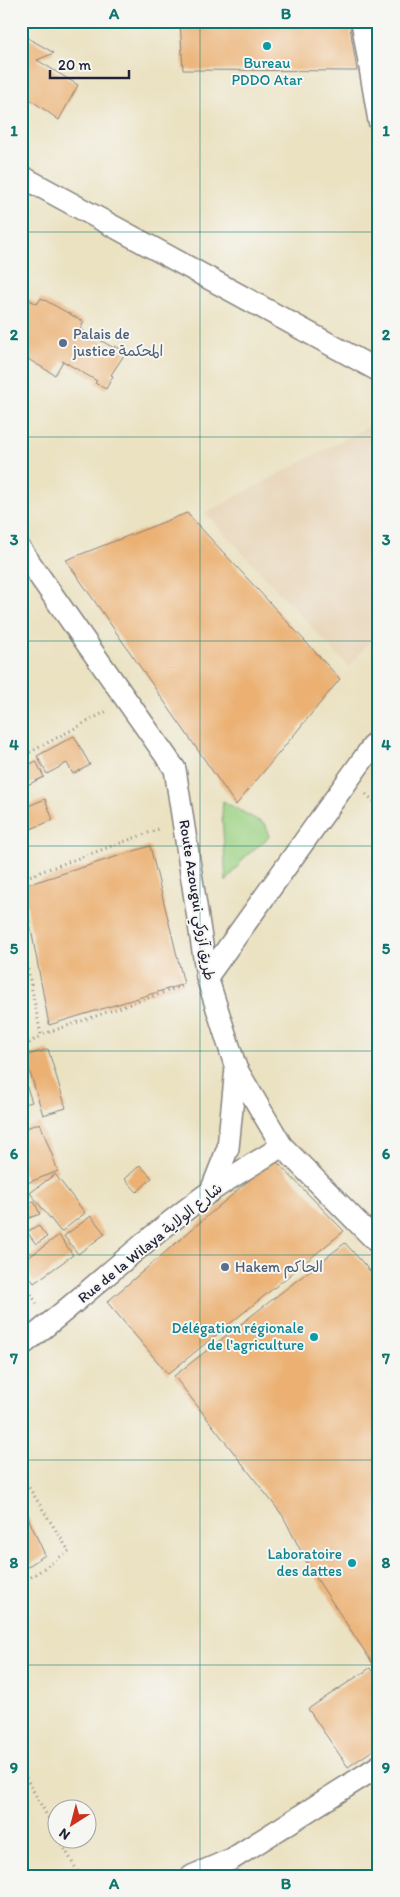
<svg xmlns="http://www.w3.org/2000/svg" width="400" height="1897" font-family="Itim,'Playpen Sans Arabic',sans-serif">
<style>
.built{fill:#e7d4b7}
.green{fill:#9cd284;stroke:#5f7a60}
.building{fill:#ebb072}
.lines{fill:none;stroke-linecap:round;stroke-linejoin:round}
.street-casing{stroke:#86827e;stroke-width:24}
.path{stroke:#86827e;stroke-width:3;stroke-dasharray:1 4;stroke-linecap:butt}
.street{stroke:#fff;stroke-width:21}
.grid{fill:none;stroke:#0f766e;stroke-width:1;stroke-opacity:0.55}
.culture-dot{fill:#0f9aa8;stroke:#f6f6f2;stroke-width:2}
.service-dot{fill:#5c6f8a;stroke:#f6f6f2;stroke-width:2}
.labels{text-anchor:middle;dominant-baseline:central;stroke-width:4;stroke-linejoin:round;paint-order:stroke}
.culture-label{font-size:15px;fill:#0d838f;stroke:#f6f6f2;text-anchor:end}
.service-label{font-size:15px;fill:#4e5e75;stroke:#f6f6f2;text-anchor:start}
.street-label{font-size:15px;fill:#22223b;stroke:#f6f6f2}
.neatline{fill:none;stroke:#0f766e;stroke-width:2}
.grid-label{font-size:16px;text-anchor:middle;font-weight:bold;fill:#0f766e}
</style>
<rect width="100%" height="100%" fill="#f6f6f2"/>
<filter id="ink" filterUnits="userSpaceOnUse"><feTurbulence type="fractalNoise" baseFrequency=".02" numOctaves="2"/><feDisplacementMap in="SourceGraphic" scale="10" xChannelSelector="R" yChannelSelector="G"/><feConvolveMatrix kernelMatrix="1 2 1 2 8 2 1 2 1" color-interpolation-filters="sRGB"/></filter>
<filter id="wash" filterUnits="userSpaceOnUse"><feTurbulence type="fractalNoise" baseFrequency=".0096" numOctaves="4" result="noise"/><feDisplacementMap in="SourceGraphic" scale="20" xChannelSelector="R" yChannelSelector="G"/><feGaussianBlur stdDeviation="1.12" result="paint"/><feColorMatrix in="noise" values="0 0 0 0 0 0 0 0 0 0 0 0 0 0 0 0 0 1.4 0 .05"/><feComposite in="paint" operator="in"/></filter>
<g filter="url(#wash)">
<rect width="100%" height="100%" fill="#ebe2c2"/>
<path class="built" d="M379 421V630L349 667 205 513Z"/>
<path class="green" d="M223 801 266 825 269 837 244 858 226 882 222 814Z"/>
<g id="blocks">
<g class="building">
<path d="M180 21H349L357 71 183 70Z"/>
<path d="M21 34 54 53 37 60 78 85 59 120 21 93Z"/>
<path d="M21 295 37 304 41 298 84 322 80 329 114 348 115 346 126 352 111 375 113 376 106 389 95 383 97 381 63 361 55 375 21 355Z"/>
<path d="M187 513 340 679 236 805 66 560Z"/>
<path d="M74 736 90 765 73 774 67 763 47 774 37 756Z"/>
<path d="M36 761 44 777 21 788V769Z"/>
<path d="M45 799 53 820 21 833V809Z"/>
<path d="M150 846 184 984 49 1025 23 886Z"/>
<path d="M48 1049 66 1108 43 1115 25 1056Z"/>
<path d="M21 1070 32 1102 21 1105Z"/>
<path d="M40 1123 58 1171 27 1183 21 1168V1130Z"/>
<path d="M274 1159 344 1231 168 1374 107 1302Z"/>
<path d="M140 1165 152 1178 137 1192 125 1179Z"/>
<path d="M55 1174 85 1213 61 1232 30 1193Z"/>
<path d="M34 1201 40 1214 21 1221V1206Z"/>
<path d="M91 1216 105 1234 78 1254 64 1236Z"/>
<path d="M38 1225 47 1237 36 1244 27 1232Z"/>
<path d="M59 1235 73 1255 34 1283 21 1263Z"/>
<path d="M345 1243 379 1281V1673L309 1567 283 1516 174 1376Z"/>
<path d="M21 1502 45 1555 21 1571Z"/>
<path d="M370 1668 379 1681V1746L348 1767 308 1709Z"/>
</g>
</g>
</g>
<g filter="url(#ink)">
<use href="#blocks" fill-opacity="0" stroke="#86827e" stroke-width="1"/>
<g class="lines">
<g class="street-casing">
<g id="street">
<path d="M362 21 379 121"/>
<path d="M21 176 379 371"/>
<path d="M21 550 175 769 207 977 236 1068 282 1146 379 1244"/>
<path d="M207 977 379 737"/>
<path d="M211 1191 228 1148 236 1068"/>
<path d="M21 1346C86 1296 145 1238 211 1191 234 1175 259 1161 282 1146"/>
<path d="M192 1876 232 1859 379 1766"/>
</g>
</g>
<g class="path">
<path d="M21 757 107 711"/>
<path d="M366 794 379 806"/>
<path d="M21 879 159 829"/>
<path d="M21 935 41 1035 185 985"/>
<path d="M21 1049 41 1035"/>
<path d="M21 1277 37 1304"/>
<path d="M21 1475 69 1551 21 1584"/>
<path d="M21 1769 58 1835"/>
<path d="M60 1840 80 1876"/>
</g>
<use href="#street" class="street"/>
</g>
</g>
<path class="grid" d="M200 21V1876M21 232H379M21 437H379M21 641H379M21 846H379M21 1051H379M21 1255H379M21 1460H379M21 1665H379"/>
<g class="culture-dot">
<circle cx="267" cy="46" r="5"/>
<circle cx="314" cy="1337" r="5"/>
<circle cx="352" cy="1563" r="5"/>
</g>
<g class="service-dot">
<circle cx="63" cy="343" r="5"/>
<circle cx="225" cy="1267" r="5"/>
</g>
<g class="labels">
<g class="culture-label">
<text x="267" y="63" text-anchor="middle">Bureau<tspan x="267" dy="17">PDDO Atar</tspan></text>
<text x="304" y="1328">Délégation régionale<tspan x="304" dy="17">de l'agriculture</tspan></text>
<text x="342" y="1554">Laboratoire<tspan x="342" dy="17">des dattes</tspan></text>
</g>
<g class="service-label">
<text x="73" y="334">Palais de<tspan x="73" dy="17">justice المحكمة</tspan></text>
<text x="235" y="1267">Hakem الحاكم</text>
</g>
<g class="street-label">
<text transform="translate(197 900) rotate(81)">Route Azougui طريق آزوكي</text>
<text transform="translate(150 1243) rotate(-39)">Rue de la Wilaya شارع الولاية</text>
</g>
</g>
<rect width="400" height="1897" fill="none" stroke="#f6f6f2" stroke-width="55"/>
<g transform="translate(72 1824) rotate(216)"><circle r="24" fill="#f6f6f2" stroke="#a1a1a9"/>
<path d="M0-4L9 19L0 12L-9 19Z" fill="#c8321e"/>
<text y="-8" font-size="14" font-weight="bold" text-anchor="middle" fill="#22223b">N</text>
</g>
<path d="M50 70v8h79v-8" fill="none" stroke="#22223b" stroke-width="2.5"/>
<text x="58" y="70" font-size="15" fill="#22223b" stroke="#f6f6f2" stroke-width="4" paint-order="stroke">20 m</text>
<rect x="28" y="28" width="344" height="1842" class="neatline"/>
<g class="grid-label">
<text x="114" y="19">A</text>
<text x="286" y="19">B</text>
<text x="14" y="136">1</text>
<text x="386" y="136">1</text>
<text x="14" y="340">2</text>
<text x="386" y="340">2</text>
<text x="14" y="545">3</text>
<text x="386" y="545">3</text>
<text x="14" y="750">4</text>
<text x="386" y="750">4</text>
<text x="14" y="954">5</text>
<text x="386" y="954">5</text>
<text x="14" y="1159">6</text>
<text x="386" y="1159">6</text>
<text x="14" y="1364">7</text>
<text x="386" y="1364">7</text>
<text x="14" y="1568">8</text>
<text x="386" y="1568">8</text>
<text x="14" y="1773">9</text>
<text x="386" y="1773">9</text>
<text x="114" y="1889">A</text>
<text x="286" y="1889">B</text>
</g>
</svg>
